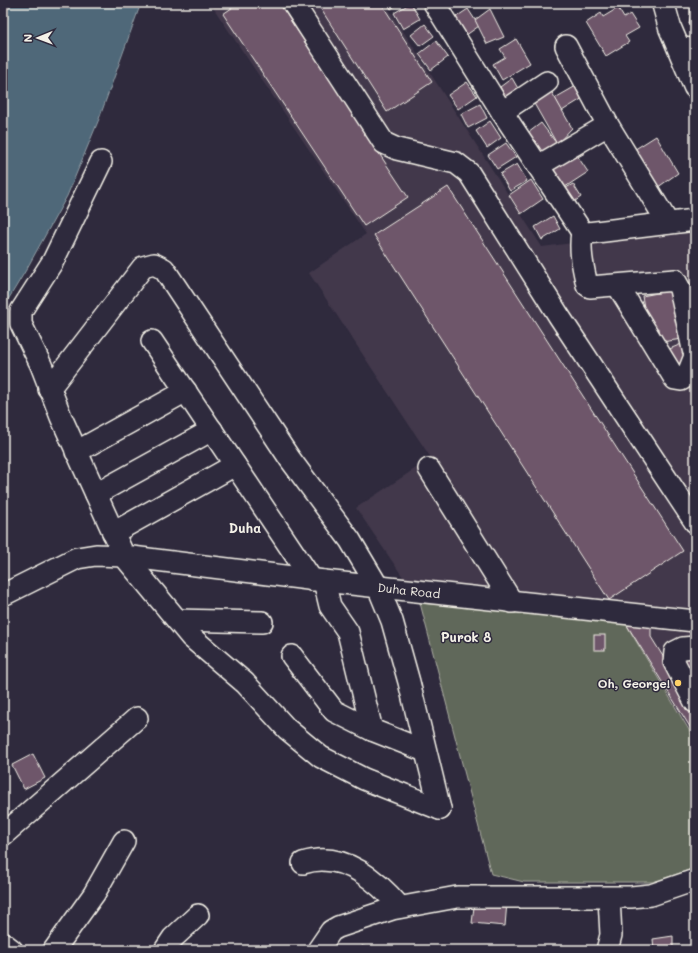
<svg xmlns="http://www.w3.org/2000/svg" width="698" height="953" font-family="Mali,sans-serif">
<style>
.built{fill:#42384b}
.green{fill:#61675a;stroke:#aaaca1}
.water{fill:#4f6779;stroke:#919ea5}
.building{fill:#6e576b;stroke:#f4f1e8}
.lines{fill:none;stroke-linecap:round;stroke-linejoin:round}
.minor-casing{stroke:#f4f1e8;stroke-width:24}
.major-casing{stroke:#f4f1e8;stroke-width:25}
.minor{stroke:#2f2a3d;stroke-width:21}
.major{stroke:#2f2a3d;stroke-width:22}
.poi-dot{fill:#ffd166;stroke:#2f2a3d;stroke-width:1.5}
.labels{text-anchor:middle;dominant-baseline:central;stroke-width:3;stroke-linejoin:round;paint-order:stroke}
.street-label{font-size:12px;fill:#f4f1e8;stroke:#2f2a3d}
.poi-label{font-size:12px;font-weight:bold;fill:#f4f1e8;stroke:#2f2a3d;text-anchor:end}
.neighbourhood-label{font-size:13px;font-weight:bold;fill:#f4f1e8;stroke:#2f2a3d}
</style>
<rect width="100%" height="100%" fill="#2f2a3d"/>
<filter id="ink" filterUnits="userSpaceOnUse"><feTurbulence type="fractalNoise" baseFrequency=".025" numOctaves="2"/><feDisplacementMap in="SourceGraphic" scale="8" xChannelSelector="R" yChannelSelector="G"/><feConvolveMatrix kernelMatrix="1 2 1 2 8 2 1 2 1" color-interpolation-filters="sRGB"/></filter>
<g filter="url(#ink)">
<g class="built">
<path d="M210 3H385L542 247 695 227V609L407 583 356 508 431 458 309 273 366 234Z"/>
<path d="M624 621 695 626V740Z"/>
</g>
<path class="green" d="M420 603 624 621 695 740V868L653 882H524L491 874Z"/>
<path class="water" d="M3 3H141L99 119 67 196 26 270 3 308Z"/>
<g class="building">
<path d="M239 3H279L408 197 364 226 223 14Z"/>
<path d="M317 3H381L432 82 387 112Z"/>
<path d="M387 3H399L391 9Z"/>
<path d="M411 3 420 19 403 29 394 13Z"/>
<path d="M438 3H462L445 14Z"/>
<path d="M692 3H695V25L689 24Z"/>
<path d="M618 8 624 18 630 14 639 28 625 36 629 42 606 56 586 23 601 13 603 17Z"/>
<path d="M468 9 479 26 462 38 450 21Z"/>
<path d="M490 9 504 37 487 44 475 20Z"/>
<path d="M425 24 434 36 420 46 411 35Z"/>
<path d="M516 39 530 63 502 80 493 64 505 57 500 49Z"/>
<path d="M436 41 448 57 431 70 419 54Z"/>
<path d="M512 78 520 92 508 101 500 87Z"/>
<path d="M467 82 477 96 458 109 448 95Z"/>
<path d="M576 86 583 98 562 111 555 98Z"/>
<path d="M550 89 572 128 557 144 532 100Z"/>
<path d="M480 104 487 118 468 128 461 114Z"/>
<path d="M490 121 501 138 487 148 476 131Z"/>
<path d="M541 123 557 144 543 154 528 133Z"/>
<path d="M656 136 678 173 654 190 629 153Z"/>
<path d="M506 143 516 157 497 169 488 155Z"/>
<path d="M580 146 585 153 578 157 588 172 559 191 545 169Z"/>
<path d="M517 164 527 181 510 191 500 174Z"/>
<path d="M531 180 543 199 521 214 509 195Z"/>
<path d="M573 184 581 197 568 206 559 192Z"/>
<path d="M448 187 683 551 609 600 374 235Z"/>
<path d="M553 216 560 229 542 240 535 227Z"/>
<path d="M673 290 682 339 662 342 659 329 648 331 642 296Z"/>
<path d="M684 343 688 370 679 375 667 350Z"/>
<path d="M625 622 651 624V637L695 708V735Z"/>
<rect x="594" y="635" width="11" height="15"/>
<path d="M695 651V687L679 660Z"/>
<path d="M33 754 45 778 24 789 12 765Z"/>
<path d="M475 899 507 902 505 926 472 923Z"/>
<path d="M673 936V950H654L653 939Z"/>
<path d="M362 946 373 950H360Z"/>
</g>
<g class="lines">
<g class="minor-casing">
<g id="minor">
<path d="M293 3 384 143 397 149 456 163 469 173 559 316 695 522"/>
<path d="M434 3 502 112 582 232 588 233 695 220"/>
<path d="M566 46 608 125 668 223"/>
<path d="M679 48 695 49"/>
<path d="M502 112 547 82"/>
<path d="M101 162 53 261 21 311V324L41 365 61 417 124 556 191 637 245 683 287 729 321 757 364 779 440 809"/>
<path d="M538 166 608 125"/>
<path d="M582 232C579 251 583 267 587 285L590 287 675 280 680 289 693 349 695 350"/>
<path d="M618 286 675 379 681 380 687 376 695 356"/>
<path d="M152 341 312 580"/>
<path d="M49 389 143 267 154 264 164 269 290 459 350 540 378 587 392 621 409 682 440 809"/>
<path d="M76 452 186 391"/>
<path d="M429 469 512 602"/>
<path d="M96 494 212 430"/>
<path d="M113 533 235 465"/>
<path d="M324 581 330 606 348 632 372 730"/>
<path d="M3 595 77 558 96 555 124 556 324 581 695 621"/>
<path d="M177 620 262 622"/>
<path d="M695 647 683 648 675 652 674 662 695 702"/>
<path d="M292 656 334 711 372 730 425 751"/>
<path d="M3 835 137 718"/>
<path d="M303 863C342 850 376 879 400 907"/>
<path d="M3 943 12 950"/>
<path d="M54 950 94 894 124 841"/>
<path d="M165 950 173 938 198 915"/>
<path d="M318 950 331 931 338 927 392 909 457 897H631L651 895 695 880"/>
<path d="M607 950 611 935 609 898"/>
</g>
</g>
<g class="major-casing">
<path id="major" d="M663 3 670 28 695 87"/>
</g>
<use href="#minor" class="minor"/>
<use href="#major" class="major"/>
</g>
</g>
<circle class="poi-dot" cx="678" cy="683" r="4"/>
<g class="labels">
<g class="street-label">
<text transform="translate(409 590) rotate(6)">Duha Road</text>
</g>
<g class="poi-label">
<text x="670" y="683">Oh, George!</text>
</g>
<g class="neighbourhood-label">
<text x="245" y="527">Duha</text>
<text x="466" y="636">Purok 8</text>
</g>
</g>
<rect width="698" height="953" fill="none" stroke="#2f2a3d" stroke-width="16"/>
<rect x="8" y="8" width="682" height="937" fill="none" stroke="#f4f1e8" stroke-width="1.5" filter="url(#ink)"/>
<g transform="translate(38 38) rotate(269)" stroke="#2f2a3d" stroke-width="3" paint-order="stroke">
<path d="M0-3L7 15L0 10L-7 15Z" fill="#f4f1e8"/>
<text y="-6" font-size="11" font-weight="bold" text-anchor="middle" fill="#f4f1e8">N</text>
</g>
</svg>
